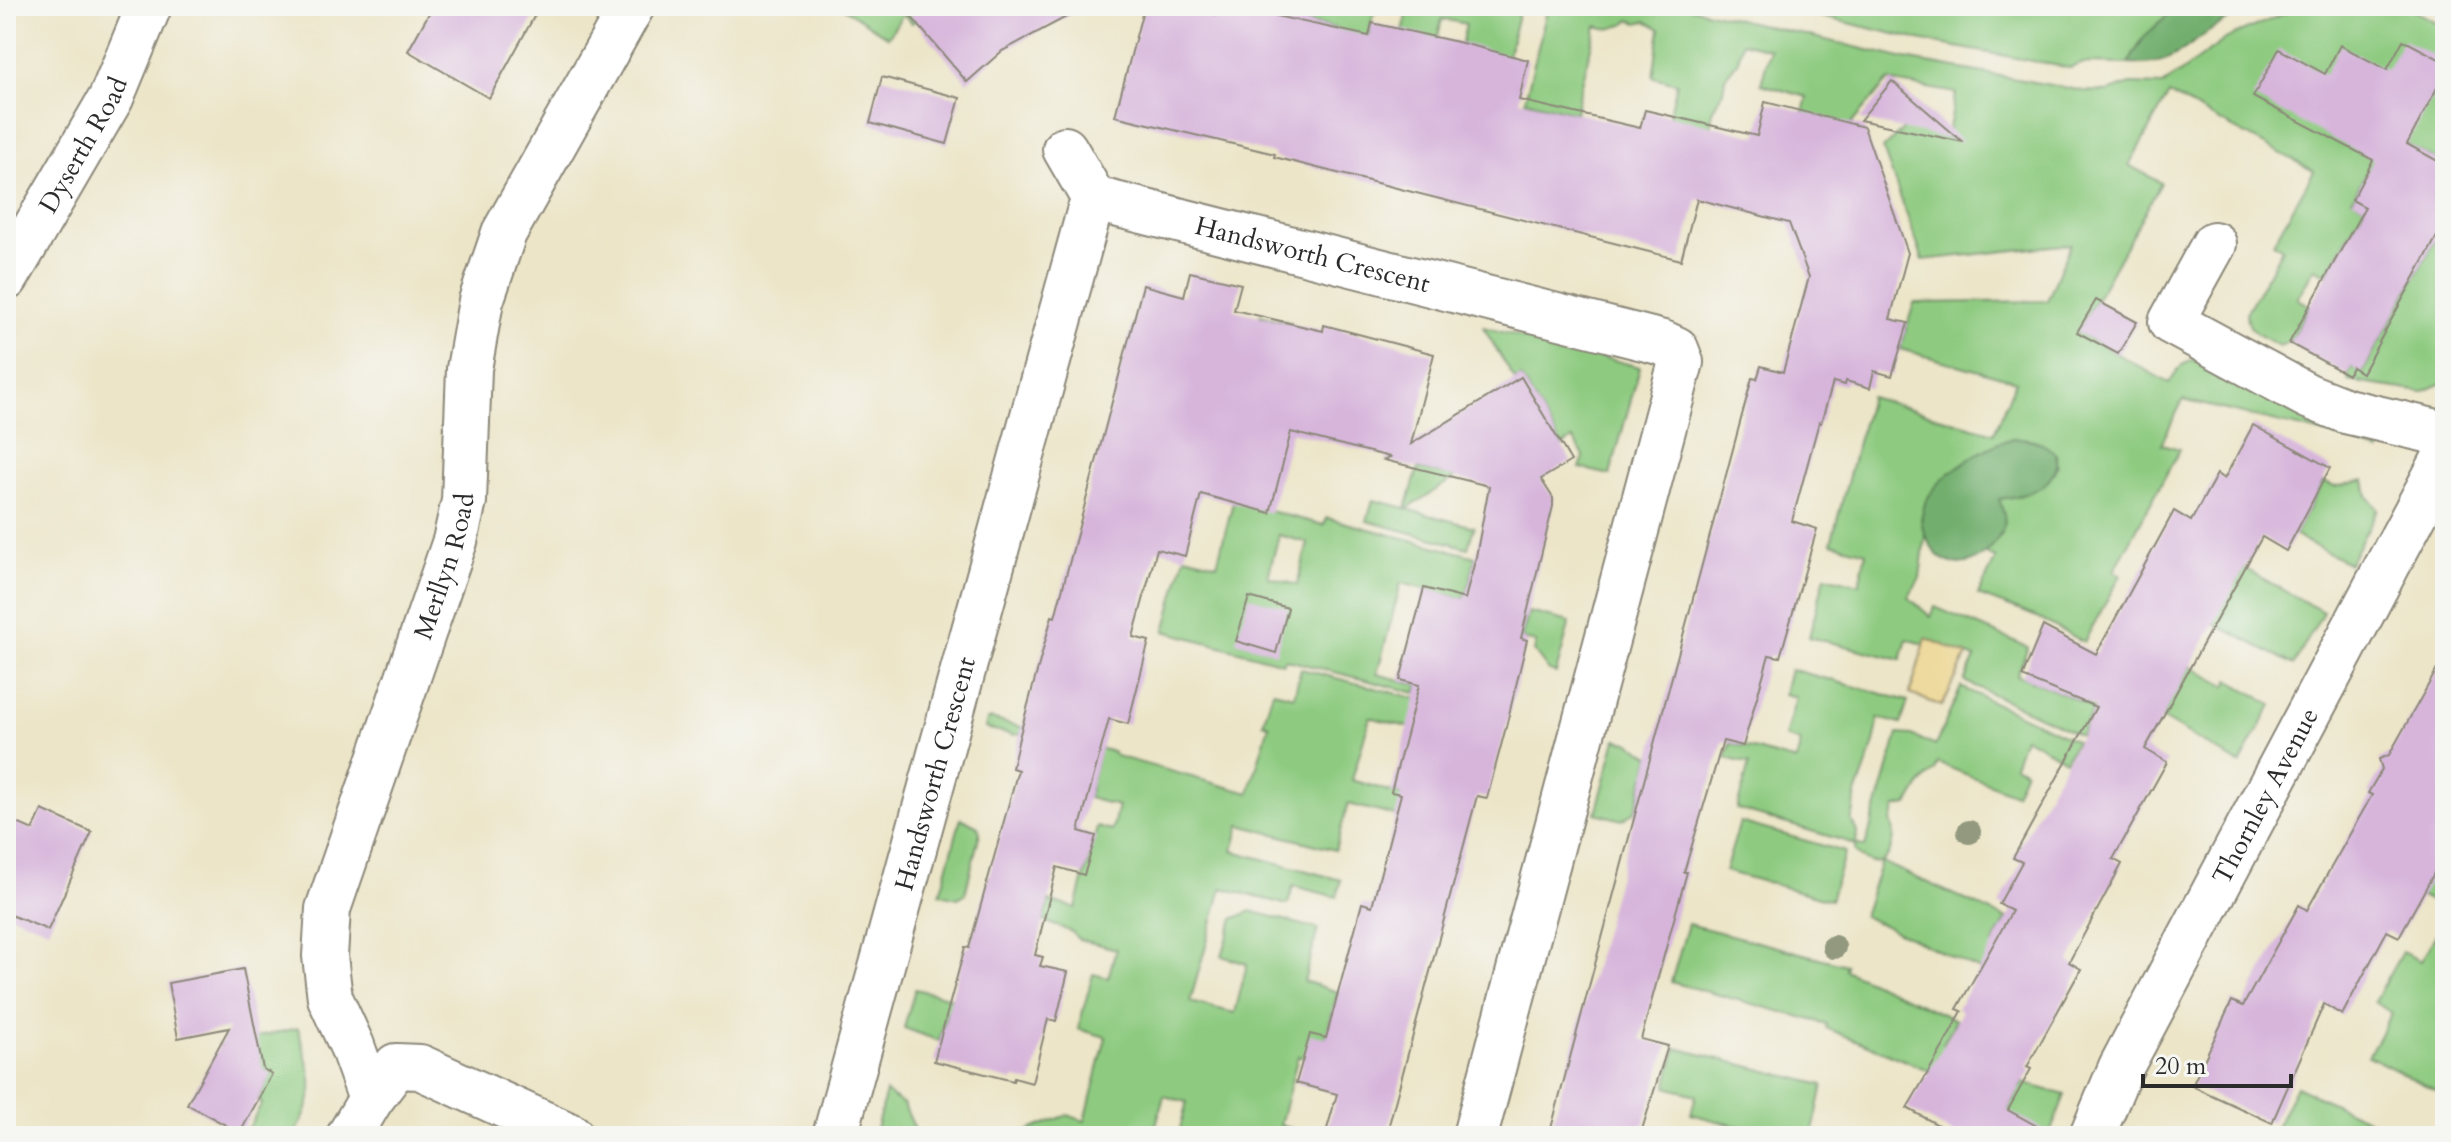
<svg xmlns="http://www.w3.org/2000/svg" width="2451" height="1142" font-family="Cardo,serif">
<style>
.green{fill:#8ecb80;stroke:#5c7b56;stroke-width:2;fill-rule:evenodd}
.forest{fill:#72af6e;stroke:#4e6d4c;stroke-width:2}
.sand{fill:#eeda9e;stroke:#8c8264;stroke-width:2}
.building{fill:#d7b5db}
.lines{fill:none;stroke-linecap:round;stroke-linejoin:round}
.minor-casing{stroke:#8c887a;stroke-width:48}
.major-casing{stroke:#8c887a;stroke-width:48}
.minor{stroke:#fff;stroke-width:44}
.major{stroke:#fff;stroke-width:44}
.tree{fill:#92997f}
.labels{text-anchor:middle;dominant-baseline:central;stroke-width:6;stroke-linejoin:round;paint-order:stroke}
.street-label{font-size:26px;fill:#2b2b2b;stroke:#f6f6f2}
</style>
<rect width="100%" height="100%" fill="#f6f6f2"/>
<filter id="ink" filterUnits="userSpaceOnUse"><feTurbulence type="fractalNoise" baseFrequency=".0125" numOctaves="2"/><feDisplacementMap in="SourceGraphic" scale="16" xChannelSelector="R" yChannelSelector="G"/><feConvolveMatrix kernelMatrix="1 2 1 2 8 2 1 2 1" color-interpolation-filters="sRGB"/></filter>
<filter id="wash" filterUnits="userSpaceOnUse"><feTurbulence type="fractalNoise" baseFrequency=".006" numOctaves="4" result="noise"/><feDisplacementMap in="SourceGraphic" scale="32" xChannelSelector="R" yChannelSelector="G"/><feGaussianBlur stdDeviation="1.8" result="paint"/><feColorMatrix in="noise" values="0 0 0 0 0 0 0 0 0 0 0 0 0 0 0 0 0 1.4 0 .05"/><feComposite in="paint" operator="in"/></filter>
<g filter="url(#wash)">
<rect width="100%" height="100%" fill="#ece5c8"/>
<g class="green">
<path d="M840 6H932L912 23 903 14 888 37Z"/>
<path d="M1256 6H1376L1360 71 1335 28 1300 21 1293 50 1247 45Z"/>
<path d="M1409 6H1520L1499 92 1446 111 1466 24 1442 19 1430 70 1396 61Z"/>
<path d="M1548 6H1684L1905 59 2084 91 2108 92 2130 84 2163 85 2227 38 2302 6H2406L2445 27V165L2400 141 2368 170 2352 199 2365 207 2327 274 2314 268 2297 299 2309 305 2290 342 2279 346C2265 338 2246 332 2246 313L2282 249 2273 243 2314 171 2169 94 2129 165 2161 183 2078 332 2169 383 2182 365 2195 359 2382 441 2380 452 2332 435 2183 400 2161 444 2180 449 2114 571 2121 575 2084 642 2032 615 1978 595 1996 558 1986 554 2002 534 1999 499C2026 496 2045 490 2058 465 2044 441 2040 438 2012 438L1921 518 1925 537 1920 578 1908 597 1931 617 1935 607 2028 647 2017 675 2073 698 2094 709 2080 735 1964 681 1975 658 1926 638 1924 644 1907 639 1901 660 1809 637 1825 576 1859 584 1866 552 1831 543 1870 397 1994 433 2016 381 1900 349 1914 303 2047 301 2071 244 1923 260 1883 149 1923 109 1947 138 1956 93 1888 81 1789 196 1786 177 1807 97 1761 84 1770 49 1742 42 1738 61 1725 78 1723 91 1712 111 1711 133 1666 129 1677 83 1653 77 1660 29 1646 21 1638 23 1630 20C1617 28 1611 31 1596 26L1575 113 1525 100Z"/>
<path d="M1776 6H2159L2170 14 2144 37 2128 64 2083 63 2070 68 1924 41Z"/>
<path d="M2445 222V382L2422 392 2349 381 2348 375 2352 367 2363 372Z"/>
<path d="M1260 315 1292 323 1246 505 1324 525 1327 518 1476 557 1465 599 1401 583 1377 674 1419 685 1416 693 1284 659 1283 663 1165 631 1185 556 1217 564 1233 502 1246 370ZM1279 535 1308 543 1297 585 1268 577Z"/>
<path d="M1483 327 1640 367 1610 475 1580 468 1584 456 1573 439 1562 446 1521 377 1515 380Z"/>
<path d="M1478 462 1407 509 1474 527 1468 548 1367 521 1373 500 1406 508 1418 469 1446 475Z"/>
<path d="M2365 480 2368 496 2378 509 2349 564 2294 535 2323 482 2335 487Z"/>
<path d="M2244 568 2323 612 2294 665 2213 623Z"/>
<path d="M1529 612 1570 622 1556 673 1549 671 1534 651 1536 643 1521 638Z"/>
<path d="M2190 666 2226 686 2229 680 2272 705 2240 764 2161 718Z"/>
<path d="M1301 669 1422 700 1415 729 1370 717 1352 780 1406 796 1400 817 1348 804 1335 850 1240 825 1233 851 1341 880 1337 897 1293 886 1288 905 1222 888 1190 1002 1235 1013 1247 964 1222 956 1233 919 1251 911 1318 929 1304 981 1338 992 1326 1038 1304 1056H1298L1280 1125 1304 1133 1303 1136H1178L1187 1102 1164 1096 1153 1136H1015L1067 1115 1085 1121 1106 1037 1078 1029 1093 974 1108 978 1116 949 1078 939 1072 932 1043 921 1049 901 1076 908 1097 827 1112 831 1118 806 1088 798 1099 753 1025 733 1014 735 985 728 987 720 991 719 1113 752 1116 756 1249 793 1269 725 1263 723 1273 691 1294 696Z"/>
<path d="M1790 669 1908 701 1901 724 1878 718C1877 744 1864 770 1856 795 1853 804 1856 811 1851 820L1857 832 1856 844 1865 847 1898 734 1912 735 1935 746 1961 687 2076 741 2065 760 2024 737 2014 765 2025 770 2015 794 1938 763 1935 771 1920 785 1908 805 1896 807 1891 821C1897 836 1893 852 1882 862L2007 919 1993 944 2016 958 2004 981 1863 916 1881 862C1870 864 1861 860 1855 851V844L1737 809 1749 764 1726 758 1731 743 1796 761 1801 742 1785 737 1796 697 1784 694Z"/>
<path d="M1616 739 1628 742 1651 756 1635 811 1622 820 1596 813Z"/>
<path d="M961 818 978 827 980 832 965 894 958 898 940 894Z"/>
<path d="M1740 822 1845 852 1830 900 1725 871Z"/>
<path d="M2442 854 2445 856V908L2419 895Z"/>
<path d="M2445 919V1095L2368 1056 2392 1013 2374 1002 2402 952 2421 961Z"/>
<path d="M1688 924 1846 965 1845 970 1956 1020 1943 1044 1949 1048 1935 1073 1826 1028 1827 1024 1671 982Z"/>
<path d="M915 989 1030 1017 1025 1033 947 1013 939 1041 904 1028Z"/>
<path d="M298 1028C311 1079 322 1087 294 1136H248L245 1134 262 1103 258 1100 271 1074 219 1045Z"/>
<path d="M1676 1048 1823 1085 1812 1136H1774L1691 1114 1696 1095 1666 1087Z"/>
<path d="M2023 1083 2065 1095 2049 1136 1995 1133Z"/>
<path d="M2296 1086 2403 1136H2276L2273 1134Z"/>
<path d="M886 1092 904 1105 917 1134 874 1136Z"/>
</g>
<g class="forest">
<path d="M2159 6H2257C2244 12 2230 18 2218 26 2182 47 2175 67 2128 64L2144 37 2169 14Z"/>
<path d="M2012 438C2031 438 2042 441 2056 454 2060 487 2026 496 1999 499 2007 520 2008 525 1994 544 1976 567 1946 573 1930 545 1925 536 1920 525 1922 515 1926 480 1981 449 2012 438Z"/>
</g>
<path class="sand" d="M1926 638 1967 655 1942 706 1910 694Z"/>
<g id="blocks">
<g class="building">
<path d="M433 6H540L489 98 408 51Z"/>
<path d="M902 6H1087L1002 51 967 82Z"/>
<path d="M1144 6H1183L1217 15 1219 6H1230L1369 36 1372 23 1462 43 1528 60 1519 100 1640 128 1645 110 1757 136 1765 102 1864 127 1908 253 1890 319 1908 323 1892 376 1874 371 1870 388 1846 381 1845 385 1833 382 1821 423 1819 422 1792 521 1817 529 1780 657 1769 655 1743 746 1723 741 1684 872H1687L1641 1039 1668 1046 1640 1136H1549L1752 378 1757 379 1761 366 1783 372 1809 277 1789 223 1697 199 1681 260 1274 157 1275 154 1115 116Z"/>
<path d="M2403 40 2445 62V73L2407 144 2445 165V222L2362 373 2352 367 2348 375 2289 343 2365 207 2352 200 2373 160 2253 97 2279 49 2325 74 2340 45 2387 70Z"/>
<path d="M882 77 960 98 947 144 870 123Z"/>
<path d="M1892 81 1963 142 1860 120Z"/>
<path d="M1190 272 1241 284 1234 310 1323 331 1324 325 1434 354 1411 444 1521 377 1571 461 1541 479 1553 498V506L1521 638 1527 640 1506 727 1487 798 1477 796 1386 1136H1325L1337 1094 1296 1083 1310 1034 1326 1038 1362 903 1372 906 1401 794 1391 792 1419 685 1400 680 1424 588 1465 599 1476 557 1489 486 1384 460 1390 457 1291 432 1270 513 1201 494 1185 556 1157 549 1133 637 1149 641 1128 724 1109 719 1079 831 1096 836 1084 875 1057 867 1035 955 1043 957 1040 966 1068 972 1056 1021 1048 1019 1032 1083 1014 1078 1013 1081 934 1061 965 947 969 948 1018 770 1012 768 1019 738 1052 616 1055 617 1143 285 1184 296Z"/>
<path d="M2096 300 2137 322 2118 354 2077 332Z"/>
<path d="M2253 425 2330 468 2286 551 2262 537 2145 749 2167 762 2113 859 2122 864 2069 962 2081 969 2027 1067 2031 1069 2008 1110 2055 1136H1958L1907 1108 1944 1045 1962 1011 1957 1009 2012 911 1999 904 2022 862 2013 858 2096 707 2022 677 2043 626 2096 654 2174 511 2191 521 2217 474 2224 479Z"/>
<path d="M1249 597 1288 608 1276 653 1236 641Z"/>
<path d="M2445 655V853L2399 937 2387 931 2342 1015 2324 1004 2272 1123 2192 1086 2232 1001 2243 1006 2299 905 2307 910 2372 795 2368 793 2382 769 2379 759 2389 755Z"/>
<path d="M42 810 92 832 48 930 6 913V818L33 830Z"/>
<path d="M243 969 263 1069 272 1074 240 1133 187 1104 229 1028 178 1038 168 983Z"/>
</g>
</g>
</g>
<g filter="url(#ink)">
<use href="#blocks" fill-opacity="0" stroke="#8c887a" stroke-width="2"/>
<g class="lines">
<g class="minor-casing">
<g id="minor">
<path d="M1065 149 1097 204"/>
<path d="M2214 244 2171 322 2308 396 2346 411 2445 434"/>
<path d="M371 1099 396 1066 420 1067 571 1136"/>
<path id="s1" d="M349 1136 371 1099 352 1046 330 998 325 956 328 909 455 541 464 501 469 369 481 301 504 233 632 6"/>
<path id="s2" d="M835 1136 1089 212 1097 204 1107 202 1663 343 1676 349 1681 362 1475 1136"/>
<path id="s3" d="M2092 1136 2121 1067 2445 457"/>
</g>
</g>
<g class="major-casing">
<g id="major">
<path id="s4" d="M6 278 111 98 149 6"/>
</g>
</g>
<use href="#minor" class="minor"/>
<use href="#major" class="major"/>
</g>
<g class="tree">
<circle cx="1969" cy="832" r="12"/>
<circle cx="1834" cy="947" r="12"/>
</g>
</g>
<g class="labels">
<g class="street-label">
<text stroke="none"><textPath href="#s4" startOffset="154">Dyserth Road</textPath></text>
<text stroke="none"><textPath href="#s2" startOffset="1192">Handsworth Crescent</textPath></text>
<text stroke="none"><textPath href="#s1" startOffset="604">Merllyn Road</textPath></text>
<text stroke="none"><textPath href="#s2" startOffset="376">Handsworth Crescent</textPath></text>
<text stroke="none"><textPath href="#s3" startOffset="382">Thornley Avenue</textPath></text>
</g>
</g>
<rect width="2451" height="1142" fill="none" stroke="#f6f6f2" stroke-width="32"/>
<path d="M2143 1074v12h148v-12" fill="none" stroke="#2b2b2b" stroke-width="4"/>
<text x="2155" y="1074" font-size="24" fill="#2b2b2b" stroke="#f6f6f2" stroke-width="6" paint-order="stroke">20 m</text>
</svg>
